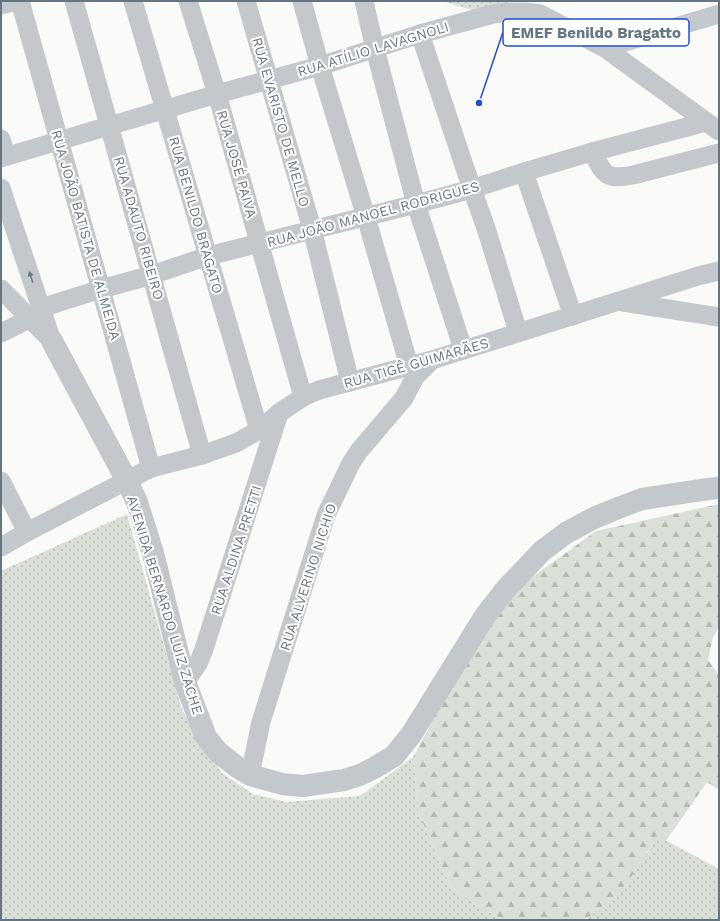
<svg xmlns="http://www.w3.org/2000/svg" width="720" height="921" font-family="'Work Sans',sans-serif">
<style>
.grass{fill:url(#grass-dots)}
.forest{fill:url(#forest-firs)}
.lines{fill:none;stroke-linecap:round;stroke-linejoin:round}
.minor{stroke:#c3c8cc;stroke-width:19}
.tertiary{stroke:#c3c8cc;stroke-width:22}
.oneway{fill:#6a7a87}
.labels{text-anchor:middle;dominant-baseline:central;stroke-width:4;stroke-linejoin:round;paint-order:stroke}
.street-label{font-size:14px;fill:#657683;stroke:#fff}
.leader{fill:none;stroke:#1d4ed8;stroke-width:1.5}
.callout-dot{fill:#1d4ed8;stroke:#fff;stroke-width:1.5}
.callout{fill:#fff;stroke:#1d4ed8;stroke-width:1.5}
.callout-label{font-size:15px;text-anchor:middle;font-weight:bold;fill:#657683}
</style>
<defs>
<pattern id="grass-dots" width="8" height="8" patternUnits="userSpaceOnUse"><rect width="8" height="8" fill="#dadfd7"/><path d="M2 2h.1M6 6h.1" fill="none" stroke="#b4b9b4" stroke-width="1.8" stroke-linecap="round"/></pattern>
<pattern id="forest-firs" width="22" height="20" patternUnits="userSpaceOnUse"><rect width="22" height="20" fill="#dadfd7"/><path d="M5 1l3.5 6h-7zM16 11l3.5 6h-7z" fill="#b4b9b4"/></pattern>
</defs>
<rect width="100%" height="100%" fill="#fafaf8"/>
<g class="grass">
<path d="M443 1H515L475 11Z"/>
<path d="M127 514 182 710 222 773 253 794 287 802 360 796 413 757 419 813 450 886 473 903 504 920H1V571Z"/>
<path d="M656 835 719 869V920H582L589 918 649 851Z"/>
</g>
<path class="forest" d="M719 504V627L713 637 708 660 719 675V790L707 782 666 841 656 836C644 862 611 911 582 920H504L473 903 450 886 419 813 413 757 465 662 499 615 527 581 596 531Z"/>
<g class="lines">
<g class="minor">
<path d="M20 1 151 468"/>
<path d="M74 1 202 455"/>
<path d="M133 1 259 430"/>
<path d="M188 1 217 94 303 397"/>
<path d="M246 1 312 229 350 382"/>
<path d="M302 1 320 66 366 217 409 366"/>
<path d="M364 1 375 49 416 204 463 349"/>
<path d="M1 5 17 1"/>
<path d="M420 34 472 189 486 228 518 332"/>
<path d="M605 48 719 14"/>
<path d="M1 139 6 156"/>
<path d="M592 152C605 175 605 180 633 175L719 153"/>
<path d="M1 158 217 94 320 66 420 34 493 14 510 12H525L540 14 605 48 719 131"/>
<path d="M524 172 573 316"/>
<path d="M1 188 52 341"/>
<path d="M1 289 48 337"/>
<path d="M623 302 719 317"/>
<path d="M41 308 101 289 152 275 208 256 416 204 472 189 524 172 592 152 706 122"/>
<path d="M1 333 31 318"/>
<path d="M1 481 27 532"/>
<path d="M1 547 27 532 151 468 202 455 236 443 259 430 279 413 303 397 319 390 432 360 698 276 719 271"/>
<path d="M185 682 198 664 204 649 279 413"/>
<path d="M250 775 261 722 326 515 351 463 359 451 404 398 415 377 432 360"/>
</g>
<path class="tertiary" d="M52 341 127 481 137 502 153 553 185 682 206 737 218 752 237 767 250 775 282 784 303 786 344 780 360 775 374 768 394 756 411 735 485 616 506 589 542 551 566 533 594 518 618 508 642 499 708 489 719 488"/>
</g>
<defs><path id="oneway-solid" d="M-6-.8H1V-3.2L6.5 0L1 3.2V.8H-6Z"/></defs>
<use class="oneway" href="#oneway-solid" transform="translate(31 277) rotate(-108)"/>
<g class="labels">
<g class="street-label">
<text transform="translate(373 49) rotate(-17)">RUA ATÍLIO LAVAGNOLI</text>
<text transform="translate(281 122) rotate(74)">RUA EVARISTO DE MELLO</text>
<text transform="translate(237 164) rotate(74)">RUA JOSÉ PAIVA</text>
<text transform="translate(373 214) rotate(-15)">RUA JOÃO MANOEL RODRIGUES</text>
<text transform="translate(196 215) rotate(74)">RUA BENILDO BRAGATO</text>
<text transform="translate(139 228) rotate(74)">RUA ADAUTO RIBEIRO</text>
<text transform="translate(86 235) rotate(74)">RUA JOÃO BATISTA DE ALMEIDA</text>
<text transform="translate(416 363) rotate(-16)">RUA TIGÊ GUIMARÃES</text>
<text transform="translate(236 550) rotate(-72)">RUA ALDINA PRETTI</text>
<text transform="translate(308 577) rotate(-72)">RUA ALVERINO NICHIO</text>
<text transform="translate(165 605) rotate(73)">AVENIDA BERNARDO LUIZ ZACHE</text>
</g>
</g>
<path class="leader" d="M479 103L503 32"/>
<circle class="callout-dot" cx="479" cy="103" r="4"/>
<rect class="callout" x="503" y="19" width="186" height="27" rx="4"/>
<g class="callout-label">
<text x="596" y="38">EMEF Benildo Bragatto</text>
</g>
<rect width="720" height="921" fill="none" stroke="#657683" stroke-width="4"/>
</svg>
